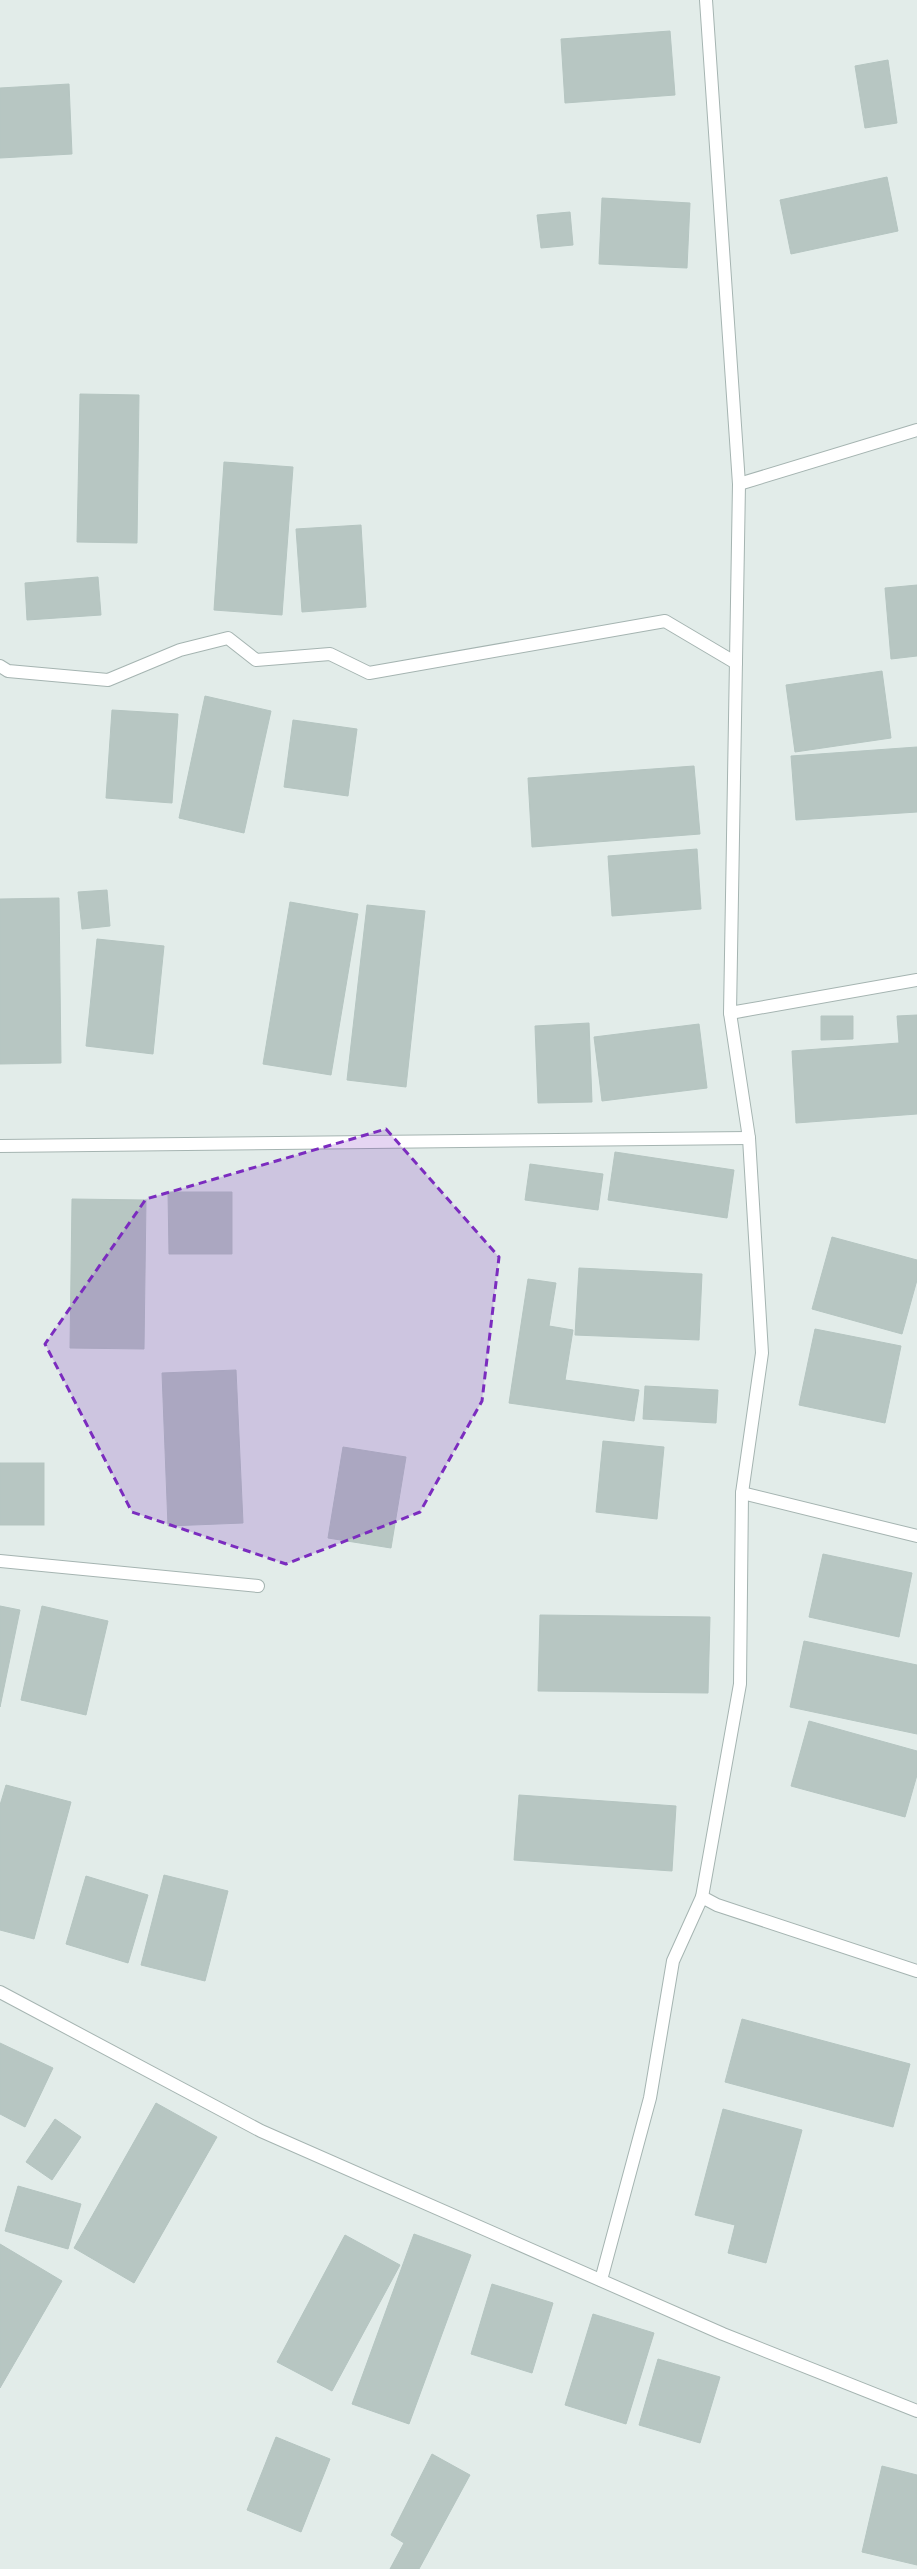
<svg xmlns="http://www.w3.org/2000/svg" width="917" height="2569" font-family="'Fira Sans Condensed',sans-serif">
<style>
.building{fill:#b7c6c2;stroke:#b5c5c1}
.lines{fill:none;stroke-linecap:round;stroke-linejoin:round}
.minor-casing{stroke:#a5b4b1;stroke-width:14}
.minor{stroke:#fff;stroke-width:12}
.marked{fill:#7b2cbf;fill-opacity:0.2;stroke:#7b2cbf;stroke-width:3;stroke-dasharray:8 5;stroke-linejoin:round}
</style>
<rect width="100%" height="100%" fill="#e2ece9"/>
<g class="building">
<path d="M670 31 675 95 565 103 561 39Z"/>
<path d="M888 60 897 123 865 128 855 66Z"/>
<path d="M69 84 72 154 0 158V88Z"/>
<path d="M887 177 898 231 791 254 780 200Z"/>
<path d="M602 198 690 203 687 268 599 264Z"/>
<path d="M570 212 573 245 541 248 537 215Z"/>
<path d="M80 394 139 395 137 543 77 542Z"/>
<path d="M224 462 293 467 282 615 214 610Z"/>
<path d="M361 525 366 607 302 612 296 529Z"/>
<path d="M98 577 101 615 27 620 25 583Z"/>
<path d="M917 585V656L891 659 885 588Z"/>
<path d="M882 671 891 738 795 752 786 685Z"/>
<path d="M205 696 271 711 244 833 179 818Z"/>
<path d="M112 710 178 714 172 803 106 798Z"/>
<path d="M293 720 357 729 348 796 284 787Z"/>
<path d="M917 747V812L796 820 791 756Z"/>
<path d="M694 766 700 834 532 847 528 778Z"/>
<path d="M697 849 701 909 612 916 608 856Z"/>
<path d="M107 890 110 926 82 929 78 892Z"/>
<path d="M59 898 61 1063 0 1064V899Z"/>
<path d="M290 902 358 914 331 1075 263 1064Z"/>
<path d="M367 905 425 911 406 1087 347 1080Z"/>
<path d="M97 939 164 946 153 1054 86 1046Z"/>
<path d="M917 1015V1114L796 1123 792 1051 899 1043 897 1016Z"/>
<path d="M821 1016H853V1039L821 1040Z"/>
<path d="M589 1023 592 1102 538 1103 535 1026Z"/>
<path d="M699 1024 707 1088 602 1101 594 1037Z"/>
<path d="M615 1152 734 1170 727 1218 608 1200Z"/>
<path d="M530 1164 603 1174 598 1210 525 1200Z"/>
<path d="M168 1192H232V1254H169Z"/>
<path d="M72 1199 146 1200 144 1349 70 1348Z"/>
<path d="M832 1237 917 1260V1280L902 1334 812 1309Z"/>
<path d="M579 1268 702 1274 699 1340 575 1335Z"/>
<path d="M528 1279 556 1283 549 1326 573 1330 565 1380 639 1390 634 1421 509 1403Z"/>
<path d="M815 1329 901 1346 885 1423 799 1405Z"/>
<path d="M236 1370 243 1523 168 1526 162 1373Z"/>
<path d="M645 1386 718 1390 716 1423 643 1419Z"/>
<path d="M603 1441 664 1447 657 1519 596 1512Z"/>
<path d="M343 1447 406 1457 391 1548 328 1538Z"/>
<rect x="0" y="1463" width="44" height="62"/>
<path d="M823 1554 912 1573 899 1637 809 1617Z"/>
<path d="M0 1606 20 1610 0 1707Z"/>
<path d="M42 1606 108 1621 86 1715 21 1700Z"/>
<path d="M540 1615 710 1617 708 1693 538 1691Z"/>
<path d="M804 1641 917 1665V1734L790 1707Z"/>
<path d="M809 1721 917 1751V1775L905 1817 791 1786Z"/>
<path d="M6 1785 71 1802 34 1939 0 1930V1805Z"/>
<path d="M519 1795 676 1806 672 1871 514 1860Z"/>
<path d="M164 1875 228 1891 205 1981 141 1965Z"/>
<path d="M86 1876 148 1895 128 1963 66 1944Z"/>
<path d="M742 2019 910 2064 893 2127 725 2082Z"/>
<path d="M0 2043 53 2068 25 2127 0 2114Z"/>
<path d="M156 2103 217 2137 134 2283 74 2248Z"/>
<path d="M723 2109 802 2130 766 2263 728 2253 735 2225 695 2215Z"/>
<path d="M55 2119 81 2137 52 2180 26 2162Z"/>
<path d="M18 2186 81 2204 68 2249 5 2231Z"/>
<path d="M414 2234 471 2255 409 2424 352 2404Z"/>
<path d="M345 2235 400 2265 332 2391 277 2362Z"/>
<path d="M0 2244 62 2281 0 2388Z"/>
<path d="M492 2284 553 2303 532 2373 471 2354Z"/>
<path d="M593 2314 654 2333 626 2424 565 2405Z"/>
<path d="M658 2359 720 2377 700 2443 639 2425Z"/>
<path d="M276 2437 330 2459 301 2532 247 2510Z"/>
<path d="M432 2454 470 2475 419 2569H390L404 2543 391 2535Z"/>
<path d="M882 2466 917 2475V2565L862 2552Z"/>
</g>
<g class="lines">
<g class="minor-casing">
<g id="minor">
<path d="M739 484 917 430"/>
<path d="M0 666 8 671 108 680 180 650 228 638 256 660 330 654 369 673 665 621 736 663"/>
<path d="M730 1013 917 980"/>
<path d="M0 1146 749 1138"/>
<path d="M742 1493 917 1536"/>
<path d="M0 1561 258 1586"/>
<path d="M702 1897 740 1684 742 1493 762 1353 749 1138 730 1013 739 484 706 0"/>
<path d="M0 1992 261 2131 723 2334 917 2411"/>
<path d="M601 2280 650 2098 673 1961 702 1897 717 1905 917 1971"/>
</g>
</g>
<use href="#minor" class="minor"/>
</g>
<path class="marked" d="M386 1129 499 1257 482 1401 420 1512 286 1564 132 1512 45 1344 146 1199Z"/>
</svg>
